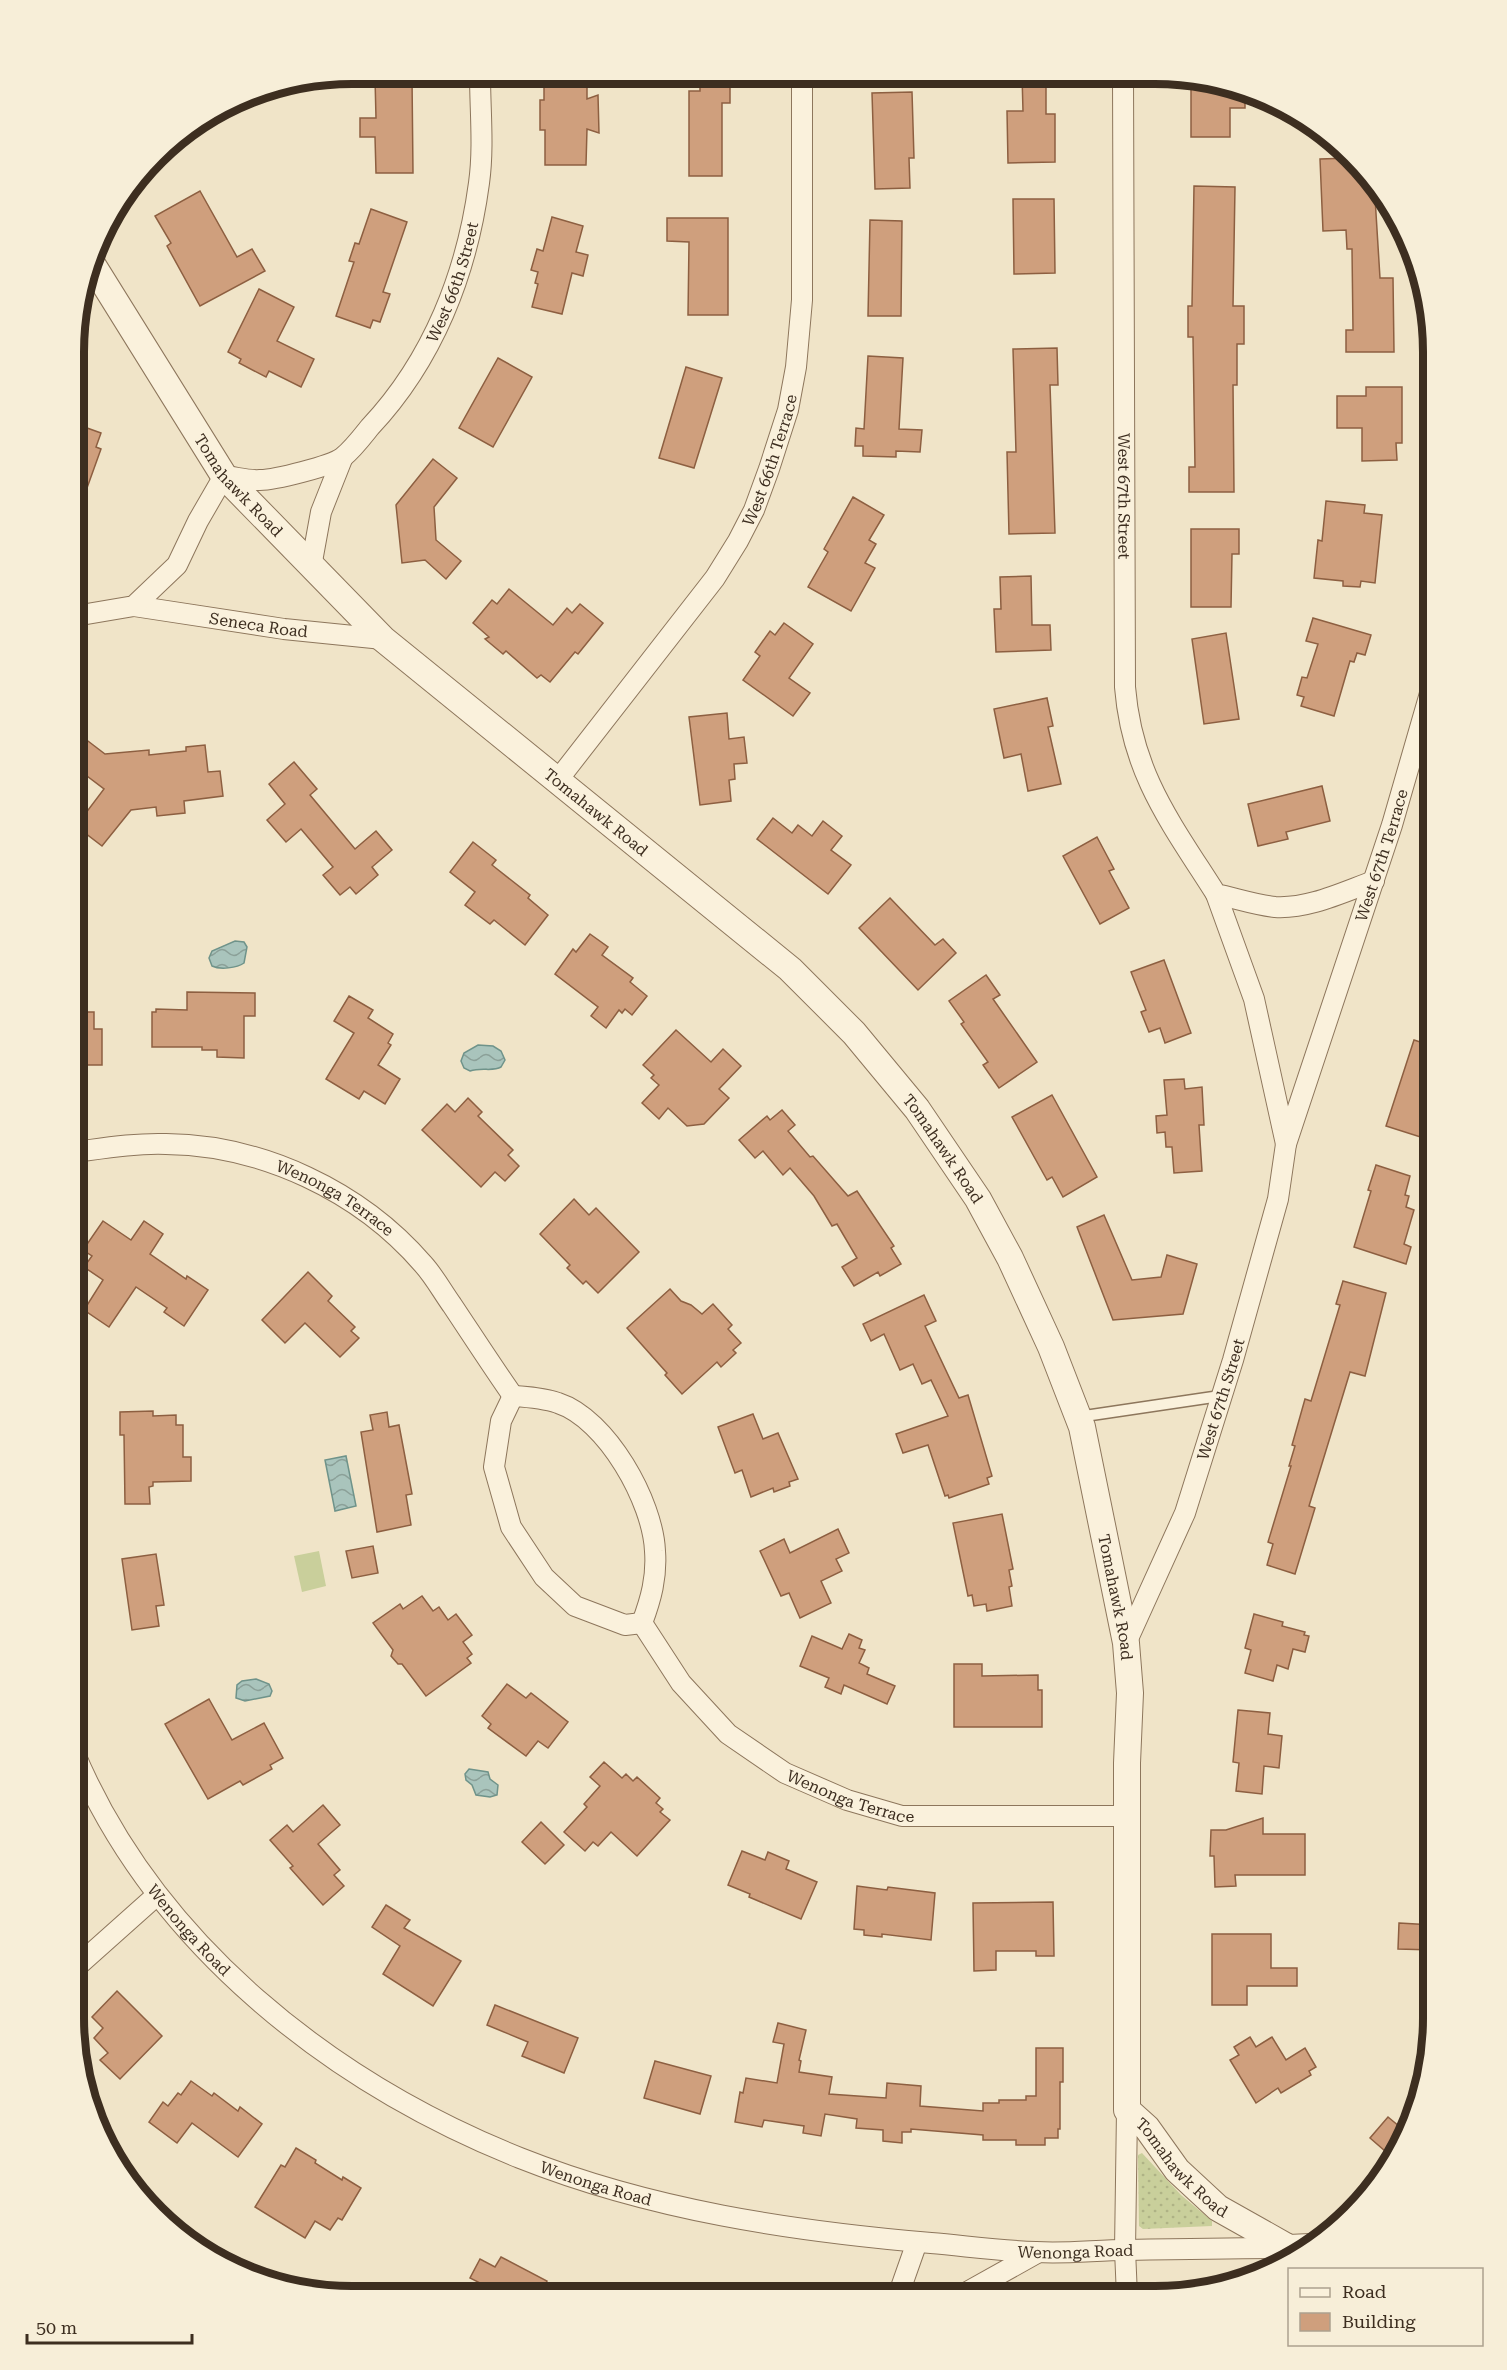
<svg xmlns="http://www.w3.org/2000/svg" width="1507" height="2370" font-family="'Roboto Serif',serif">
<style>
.grass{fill:url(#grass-dots)}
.pitch{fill:#c9cf9b}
.water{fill:url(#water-waves);stroke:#6f938a;stroke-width:1.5}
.building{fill:#cf9f7d;stroke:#8d5f41;stroke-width:1.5}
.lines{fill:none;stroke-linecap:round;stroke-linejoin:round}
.service-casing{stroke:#8d765c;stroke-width:13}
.minor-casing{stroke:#8d765c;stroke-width:22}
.tertiary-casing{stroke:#8d765c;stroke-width:28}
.service{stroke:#faf1dc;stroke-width:10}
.minor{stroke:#faf1dc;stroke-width:20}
.tertiary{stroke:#faf1dc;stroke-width:26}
.labels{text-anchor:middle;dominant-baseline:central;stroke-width:4.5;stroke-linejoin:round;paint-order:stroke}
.street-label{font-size:16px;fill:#3d2e20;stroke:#f7eed8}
.rim{fill:none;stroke:#3d2e20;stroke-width:8}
</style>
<defs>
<pattern id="grass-dots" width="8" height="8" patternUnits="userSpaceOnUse" patternTransform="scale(1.5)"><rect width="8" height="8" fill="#c9cf9b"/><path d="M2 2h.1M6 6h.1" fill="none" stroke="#aeb285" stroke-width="1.8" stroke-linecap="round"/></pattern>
<pattern id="water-waves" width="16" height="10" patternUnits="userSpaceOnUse" patternTransform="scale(1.5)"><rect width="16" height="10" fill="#a9c4bc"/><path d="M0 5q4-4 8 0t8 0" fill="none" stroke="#8ba098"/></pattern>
</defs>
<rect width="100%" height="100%" fill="#f0e4c8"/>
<path class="grass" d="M1142 2153 1181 2195 1212 2221V2226L1143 2229 1139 2226 1138 2158V2155Z"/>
<path class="pitch" d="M319 1551 326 1586 302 1592 294 1556Z"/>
<g class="water">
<path d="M235 941 244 942 247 947 244 963C237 968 220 970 212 966L209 958 212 951Z"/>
<path d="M478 1045 493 1046 501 1051 505 1060 501 1067C493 1072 482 1067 470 1071L464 1068 461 1061 464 1053Z"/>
<path d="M346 1456 356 1506 335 1511 325 1460Z"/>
<path d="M1428 1632 1433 1633V1668L1421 1666Z"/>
<path d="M256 1679 269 1684 272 1691 270 1696 245 1701 236 1698 237 1685 242 1681Z"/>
<path d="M469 1769 488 1772 490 1779 498 1785 497 1795 490 1797 476 1795 472 1785 466 1780 465 1774Z"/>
</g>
<g class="building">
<path d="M544 74H587V99L598 95 599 133 587 129 586 165H545V130H540V100H544Z"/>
<path d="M1022 75 1046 76V114H1055V162L1008 163 1007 111H1023Z"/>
<path d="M1191 76 1245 90V108H1230V137H1191Z"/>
<path d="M412 77 413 173H376L375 137H360V118H376L375 78Z"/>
<path d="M700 78H730V103H722V176H689V91H700Z"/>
<path d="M912 92 914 158H909L910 188 875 189 872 93Z"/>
<path d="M1351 158 1374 181 1380 278H1393L1394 352H1346V330H1353L1352 249H1347L1346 230 1323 231 1320 159Z"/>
<path d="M1194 186 1235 187 1233 306H1244V344H1237V385H1233L1234 492H1189V467H1195L1193 337H1188V306H1192Z"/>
<path d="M200 191 237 257 252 249 265 271 200 306 167 246 171 243 155 216Z"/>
<path d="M1013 199H1054L1055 273 1014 274Z"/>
<path d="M371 209 407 222 383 292 390 294 380 322 373 320 370 328 336 316 354 262 349 261 355 243 359 244Z"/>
<path d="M552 217 583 226 576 252 588 255 583 276 572 273 562 314 532 307 538 284 535 283 538 272 531 270 537 249 543 251Z"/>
<path d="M667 218H728V315H688L689 242 667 241Z"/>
<path d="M870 220 902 221 901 316H868Z"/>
<path d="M259 289 294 307 277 341 314 359 301 387 269 371 266 377 239 363 241 359 228 352Z"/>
<path d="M1057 348 1058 385H1050L1055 533 1009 534 1007 452H1016L1013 349Z"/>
<path d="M868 356 903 358 899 429 922 430 920 452 896 451V457L863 456V446H855L856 428 864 429Z"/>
<path d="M498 358 532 377 493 447 459 428Z"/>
<path d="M686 367 722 378 694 468 659 458Z"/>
<path d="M1366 387H1402V443H1396L1397 460 1362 461V428H1337V396H1366Z"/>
<path d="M76 424 101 433 96 447 101 449 78 513H76Z"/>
<path d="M433 459 457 478 434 507 436 540 461 561 446 579 425 560 402 563 396 505Z"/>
<path d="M853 497 884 515 869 540 876 544 865 563 875 568 851 611 808 587 828 552 824 549Z"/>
<path d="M1326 501 1365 505 1364 513 1382 515 1375 583 1361 581 1360 587 1343 586V581L1314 578 1318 540 1322 541Z"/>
<path d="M1191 529H1239V554H1232L1231 607H1191Z"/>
<path d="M1031 576 1032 625H1050L1051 650 996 652 994 609H1001L1000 577Z"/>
<path d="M509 589 553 625 567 608 572 613 580 604 603 623 578 654 575 652 550 682 541 675 537 678 506 651 503 654 485 639 489 637 473 623 492 600 497 604Z"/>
<path d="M1313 618 1371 635 1365 655 1357 653 1354 662 1350 661 1334 716 1301 706 1304 697 1297 695 1302 677 1307 678 1318 644 1306 641Z"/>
<path d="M784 623 813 644 789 678 810 693 793 716 743 680 760 656 755 652 770 631 775 635Z"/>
<path d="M1226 633 1239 719 1204 724 1192 639Z"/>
<path d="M1047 698 1053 726 1048 727 1061 784 1028 791 1021 754 1004 758 994 709Z"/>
<path d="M727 713 729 739 744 737 747 763 734 764 735 779 729 780 731 801 700 805 689 717Z"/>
<path d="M84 738 105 754 149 750V755L186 751V747L205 745 208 772 220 771 223 796 184 801 185 813 157 816 156 807 131 810 102 846 76 826 104 789 75 767V748Z"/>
<path d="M294 762 317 789 310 795 355 849 376 831 392 850 372 867 378 875 356 894 350 887 340 895 323 875 333 867 301 829 286 842 267 820 285 804 269 784Z"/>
<path d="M1322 786 1330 821 1286 832 1288 839 1258 846 1248 804Z"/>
<path d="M773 818 792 833 798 825 812 836 823 821 842 836 831 850 851 865 828 894 757 839Z"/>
<path d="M1097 837 1114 869 1109 871 1129 908 1100 924 1063 856Z"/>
<path d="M473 842 496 860 492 865 530 895 528 898 548 915 525 945 494 920 490 924 465 905 475 892 450 872Z"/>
<path d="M890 898 935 945 943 939 956 953 918 990 859 928Z"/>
<path d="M590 934 608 947 602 955 633 978 630 982 647 996 632 1015 625 1009 622 1013 619 1010 606 1028 591 1016 598 1007 555 974 573 949 576 952Z"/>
<path d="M1164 960 1191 1033 1165 1043 1160 1028 1149 1032 1141 1012 1146 1010 1131 972Z"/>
<path d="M986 975 1000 995 993 999 1037 1062 999 1088 983 1065 988 1062 961 1024 964 1022 949 1001Z"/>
<path d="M187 992 255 993V1016H244V1058L217 1057V1050H202V1047H152V1012H156V1009L187 1010Z"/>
<path d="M349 996 373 1010 368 1018 393 1034 388 1043 391 1045 378 1065 400 1079 385 1104 364 1091 359 1099 326 1079 354 1033 334 1021Z"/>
<path d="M75 1012H94V1029H102V1065H75Z"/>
<path d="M676 1030 711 1062 723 1049 741 1066 719 1089 729 1098 704 1124 687 1126 668 1108 659 1119 642 1103 659 1085 651 1078 654 1075 643 1065Z"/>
<path d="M1414 1040 1433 1046V1141L1386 1126Z"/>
<path d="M1184 1079 1185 1089 1202 1087 1204 1125H1199L1202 1171 1174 1173 1172 1147H1166L1165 1132 1157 1133 1156 1116 1167 1115 1164 1080Z"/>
<path d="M1052 1095 1097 1177 1063 1197 1052 1177 1047 1180 1012 1117Z"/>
<path d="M468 1098 482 1112 478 1116 513 1150 508 1155 519 1166 505 1181 495 1172 481 1187 422 1130 447 1104 455 1112Z"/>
<path d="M782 1110 795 1125 788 1131 810 1157 813 1156 848 1196 857 1191 894 1246 891 1248 901 1264 880 1276 878 1272 854 1286 842 1267 857 1258 837 1224 832 1226 814 1196 790 1168 783 1175 763 1151 755 1158 739 1140 767 1116 770 1120Z"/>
<path d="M1376 1165 1410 1176 1405 1195 1409 1196 1406 1207 1414 1210 1404 1244 1411 1247 1406 1264 1354 1247 1371 1191 1368 1190Z"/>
<path d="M574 1199 589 1215 596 1208 639 1252 598 1293 586 1281 583 1284 567 1268 570 1265 540 1234Z"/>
<path d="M1104 1215 1132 1280 1161 1277 1167 1255 1197 1264 1183 1314 1113 1320 1077 1227Z"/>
<path d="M103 1221 131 1240 144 1221 163 1234 150 1254 186 1279 187 1276 208 1290 184 1326 164 1312 167 1308 136 1287 109 1327 84 1310 103 1280 84 1267 92 1256 83 1250Z"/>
<path d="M308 1272 332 1296 328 1301 355 1327 351 1331 359 1338 340 1357 305 1323 285 1343 262 1320Z"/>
<path d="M1343 1281 1386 1293 1365 1376 1350 1372 1309 1506 1315 1508 1295 1574 1267 1565 1273 1544 1268 1542 1291 1466H1289L1295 1446 1292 1445 1305 1399 1311 1401 1340 1305 1336 1304Z"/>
<path d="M670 1289 681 1301 691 1305 702 1314 713 1304 732 1325 728 1329 741 1343 733 1350 736 1353 721 1367 717 1362 682 1394 665 1375 667 1373 627 1328Z"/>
<path d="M924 1295 936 1321 925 1326 959 1398 968 1395 992 1476 987 1478 989 1484 949 1498 948 1495 945 1496 928 1445 903 1453 896 1434 948 1416 931 1380 922 1384 913 1364 900 1370 884 1334 871 1341 863 1324Z"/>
<path d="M153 1411V1416L176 1415V1425H183V1457H191V1481L153 1482V1486L149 1487 150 1504H125L124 1435H120V1412Z"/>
<path d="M387 1412 389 1427 399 1425 412 1494 406 1495 411 1525 377 1532 361 1432 373 1430 370 1415Z"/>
<path d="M753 1414 763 1439 778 1433 798 1479 789 1482 790 1486 774 1492 773 1488 751 1497 742 1470 735 1473 718 1427Z"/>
<path d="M1002 1514 1013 1569 1009 1570 1012 1586 1009 1587 1012 1606 987 1611 986 1604 974 1606 972 1595 968 1596 953 1523Z"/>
<path d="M838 1529 849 1553 836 1559 842 1571 821 1581 831 1603 800 1618 789 1593 781 1596 760 1551 784 1539 790 1553Z"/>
<path d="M373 1546 378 1573 352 1578 346 1551Z"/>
<path d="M156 1554 164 1605 156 1606 159 1626 132 1630 122 1559Z"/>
<path d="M422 1596 433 1611 439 1607 448 1620 456 1614 472 1635 463 1642 472 1654 467 1658 471 1663 426 1696 402 1664H398L391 1656 393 1650 373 1623 400 1604 403 1609Z"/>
<path d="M1254 1614 1283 1622 1282 1626 1305 1632 1304 1635 1309 1636 1305 1652 1293 1649 1288 1669 1277 1665 1273 1681 1245 1673 1251 1650 1245 1648Z"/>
<path d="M849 1634 862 1640 859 1648 865 1650 859 1663 869 1668 867 1674 895 1686 887 1704 844 1685 841 1694 825 1687 829 1678 800 1666 812 1636 842 1649Z"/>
<path d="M954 1664H982V1676L1038 1675V1690H1042V1727H954Z"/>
<path d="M507 1684 526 1698 531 1693 568 1722 548 1748 538 1741 526 1756 488 1728 491 1724 482 1716Z"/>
<path d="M209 1699 232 1740 264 1723 283 1758 270 1765 272 1769 243 1785 240 1781 208 1799 165 1724Z"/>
<path d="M1238 1710 1270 1713 1268 1734 1282 1736 1279 1768 1264 1766 1262 1794 1236 1791 1239 1763 1233 1762Z"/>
<path d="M604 1762 622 1778 626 1774 633 1781 637 1777 660 1798 656 1803 663 1809 660 1812 670 1820 637 1856 611 1832 598 1846 593 1842 585 1851 564 1832 587 1807 584 1804 600 1786 590 1777Z"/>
<path d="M323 1805 340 1825 318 1844 340 1870 334 1875 344 1886 323 1905 290 1868 293 1866 270 1840 287 1825 293 1832Z"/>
<path d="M1263 1818V1834H1305V1875H1235L1236 1886 1215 1887 1214 1856H1210L1211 1830H1226Z"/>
<path d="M541 1822 564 1845 545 1864 522 1842Z"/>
<path d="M742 1851 765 1860 768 1852 789 1861 786 1869 817 1882 801 1919 749 1897 750 1894 728 1885Z"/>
<path d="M857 1886 887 1890 888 1887 935 1893 931 1940 882 1934V1937L864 1935V1930L854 1929Z"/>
<path d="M1053 1902 1054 1956H1036V1951H996V1970L974 1971 973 1903Z"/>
<path d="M386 1905 410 1920 404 1928 461 1961 433 2006 383 1974 400 1946 372 1927Z"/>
<path d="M1399 1923 1433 1925V1950L1398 1949Z"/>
<path d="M1212 1934H1271V1968H1297V1986H1247V2005H1212Z"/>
<path d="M117 1991 162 2036 120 2079 100 2060 108 2053 94 2038 103 2028 92 2017Z"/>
<path d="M495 2005 578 2038 564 2073 522 2056 528 2042 487 2025Z"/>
<path d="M778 2023 806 2030 799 2060 801 2061 799 2072 832 2077 829 2094 886 2098 887 2083 921 2086 920 2106 983 2111V2103H999V2100H1026V2096H1036V2048H1063V2082H1060V2129H1058V2138H1045V2145H1016V2140H983V2135L911 2129V2132H902V2143L883 2141V2130L856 2128 857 2119 825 2114 821 2136 803 2133 804 2126 764 2120 762 2127 735 2122 740 2092 743 2093 746 2078 777 2083 784 2044 773 2042Z"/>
<path d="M1250 2037 1256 2047 1272 2037 1286 2060 1305 2048 1316 2067 1309 2071 1311 2075 1281 2093 1278 2088 1256 2103 1230 2060 1239 2055 1234 2047Z"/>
<path d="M655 2061 711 2076 700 2114 644 2098Z"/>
<path d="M191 2081 212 2096 214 2093 238 2111 240 2107 262 2124 238 2157 192 2123 177 2143 149 2122 163 2102 168 2106 178 2093 181 2095Z"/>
<path d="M1388 2117 1406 2132 1392 2157 1370 2138Z"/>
<path d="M296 2148 316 2160 315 2163 342 2180 343 2177 361 2188 342 2220 338 2218 330 2230 315 2221 305 2238 255 2207 281 2165 285 2167Z"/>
<path d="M501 2257 547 2281 541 2295H481L486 2286 470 2278 480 2259 495 2267Z"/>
</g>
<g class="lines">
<g class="service-casing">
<path id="service" d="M1078 1417 1220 1396"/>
</g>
<g class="minor-casing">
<g id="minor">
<path id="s1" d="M1123 76 1125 687C1132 774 1171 823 1216 894 1235 898 1256 905 1275 907 1309 909 1343 892 1374 881"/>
<path d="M311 567 321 512 342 459"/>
<path id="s2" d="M134 606 284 629 383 639"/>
<path id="s3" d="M75 616 134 606 177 565 198 521 224 476C236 477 248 481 260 480 274 480 332 466 343 457 353 449 362 437 370 427 433 360 467 273 479 183 484 147 480 110 480 74"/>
<path id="s4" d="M557 781 715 578 738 541 754 510 769 469 788 410 796 367 802 300V75"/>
<path d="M1216 894 1254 999 1286 1144"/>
<path id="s5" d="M75 1152C105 1148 135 1143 166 1144 262 1145 360 1191 423 1264 434 1276 442 1291 452 1305 472 1335 492 1366 513 1396"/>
<path d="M513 1396 501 1421 494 1467 511 1527 544 1577 575 1606 625 1625 642 1623"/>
<path d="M513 1396C528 1397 544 1398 558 1403 607 1419 653 1502 655 1551 657 1577 651 1599 642 1623"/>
<path id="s6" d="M642 1623 681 1683 728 1734 785 1773 847 1800 902 1816H1127"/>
<path id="s7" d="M1126 1643 1185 1513 1233 1360 1278 1199 1286 1144 1392 825 1433 683"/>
<path id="s8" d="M74 1752C155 1944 330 2082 520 2158 651 2210 791 2231 931 2243 966 2246 1001 2251 1036 2252 1066 2254 1097 2250 1127 2250 1181 2249 1235 2248 1289 2248"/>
<path d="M74 1969 157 1895"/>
<path d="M898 2296 917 2242"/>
<path d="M960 2296 1037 2253"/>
<path d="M1127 2296 1125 2250 1127 2110"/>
</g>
</g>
<g class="tertiary-casing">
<g id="tertiary">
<path id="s9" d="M92 264 224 476 383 639 790 969 854 1033 917 1109 978 1199 1010 1258 1051 1347 1082 1427 1126 1643 1130 1693 1127 1763V2110L1147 2128 1177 2170 1218 2208 1289 2248 1310 2247"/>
</g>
</g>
<use href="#service" class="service"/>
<use href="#minor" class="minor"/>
<use href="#tertiary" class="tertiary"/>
</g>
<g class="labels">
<g class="street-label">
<text stroke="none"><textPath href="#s3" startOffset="552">West 66th Street</textPath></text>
<text stroke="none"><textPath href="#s4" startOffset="388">West 66th Terrace</textPath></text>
<text stroke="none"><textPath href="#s9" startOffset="266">Tomahawk Road</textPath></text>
<text stroke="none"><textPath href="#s1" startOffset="420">West 67th Street</textPath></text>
<text stroke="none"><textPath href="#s2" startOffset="126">Seneca Road</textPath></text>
<text stroke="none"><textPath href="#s9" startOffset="752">Tomahawk Road</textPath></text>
<text stroke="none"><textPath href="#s7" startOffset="830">West 67th Terrace</textPath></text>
<text stroke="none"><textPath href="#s9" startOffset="1238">Tomahawk Road</textPath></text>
<text stroke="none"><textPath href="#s5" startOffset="272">Wenonga Terrace</textPath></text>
<text stroke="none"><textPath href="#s7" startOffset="262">West 67th Street</textPath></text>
<text stroke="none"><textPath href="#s9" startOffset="1724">Tomahawk Road</textPath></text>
<text stroke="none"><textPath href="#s6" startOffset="280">Wenonga Terrace</textPath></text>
<text stroke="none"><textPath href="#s8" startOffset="213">Wenonga Road</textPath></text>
<text stroke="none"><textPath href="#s9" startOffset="2318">Tomahawk Road</textPath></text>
<text stroke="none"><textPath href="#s8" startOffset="699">Wenonga Road</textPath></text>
<text stroke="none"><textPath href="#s8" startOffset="1185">Wenonga Road</textPath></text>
</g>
</g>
<path d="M0 0H1507V2370H0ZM352 84H1155A268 268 0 0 1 1423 352V2018A268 268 0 0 1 1155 2286H352A268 268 0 0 1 84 2018V352A268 268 0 0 1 352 84Z" fill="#f7eed8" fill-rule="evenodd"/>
<path class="rim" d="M352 84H1155A268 268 0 0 1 1423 352V2018A268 268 0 0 1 1155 2286H352A268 268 0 0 1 84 2018V352A268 268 0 0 1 352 84Z"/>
<rect x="1288" y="2268" width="195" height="78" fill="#f7eed8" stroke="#ada18e" stroke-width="1.5"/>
<rect x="1300" y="2288" width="30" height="9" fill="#faf1dc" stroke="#ada18e" stroke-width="1.5"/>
<text x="1342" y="2298" font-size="18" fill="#3d2e20">Road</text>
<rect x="1300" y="2313" width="30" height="18" fill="#cf9f7d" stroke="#ada18e" stroke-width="1.5"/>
<text x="1342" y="2328" font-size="18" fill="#3d2e20">Building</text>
<path d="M27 2334v9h165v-9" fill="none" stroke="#3d2e20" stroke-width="3"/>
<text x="36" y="2334" font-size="18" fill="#3d2e20" stroke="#f7eed8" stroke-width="4.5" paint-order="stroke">50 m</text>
</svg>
